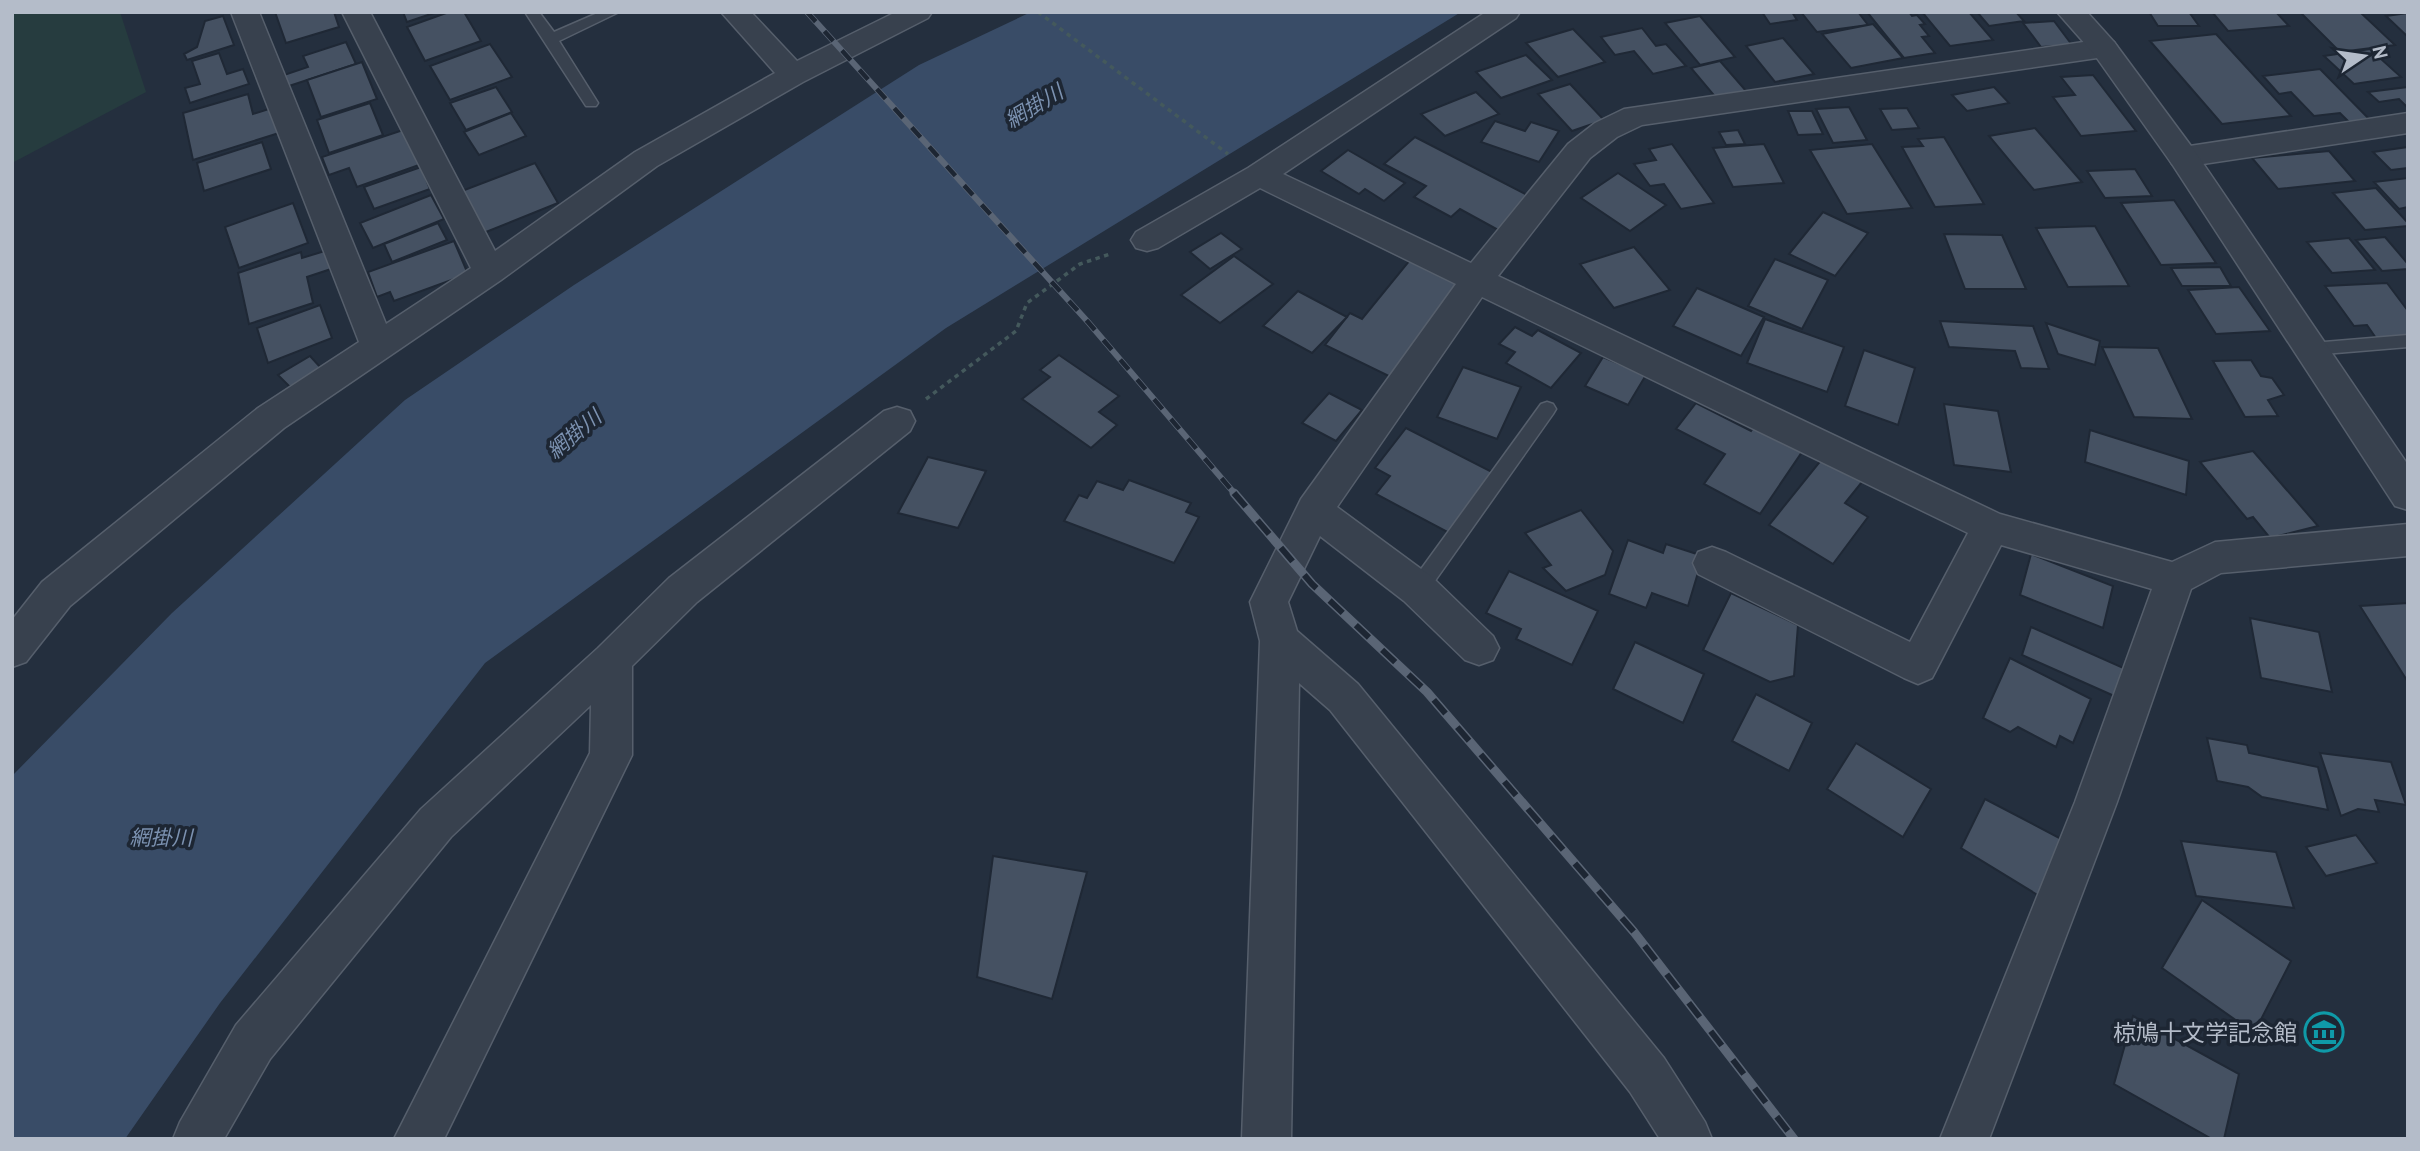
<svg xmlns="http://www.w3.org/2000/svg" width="2420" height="1151" font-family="'PT Sans','Noto Sans JP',sans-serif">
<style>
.green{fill:#263c3f}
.water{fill:#394c67}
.building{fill:#455162;stroke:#1f2835;stroke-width:2}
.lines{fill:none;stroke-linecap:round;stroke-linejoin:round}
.service-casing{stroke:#565f6c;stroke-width:3}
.minor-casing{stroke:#565f6c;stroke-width:3}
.tertiary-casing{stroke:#565f6c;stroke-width:3}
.path{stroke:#44595c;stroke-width:3.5;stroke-dasharray:4.5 4.5;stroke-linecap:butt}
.service{fill:#38414e;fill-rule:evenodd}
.minor{fill:#38414e;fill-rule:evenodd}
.tertiary{fill:#38414e;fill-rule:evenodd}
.rail-far1-casing{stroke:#5a6575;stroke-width:6}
.rail-casing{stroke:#5a6575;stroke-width:9}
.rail-far1{stroke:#1d2633;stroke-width:4.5;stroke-dasharray:13;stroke-linecap:butt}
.rail{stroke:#1d2633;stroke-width:6;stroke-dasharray:18;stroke-linecap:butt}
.labels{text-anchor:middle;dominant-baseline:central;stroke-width:7;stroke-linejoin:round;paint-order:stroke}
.water-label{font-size:21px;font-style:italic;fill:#7c92b1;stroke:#1d2633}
.near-poi-label{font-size:23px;fill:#b4bcc9;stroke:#1d2633;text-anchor:end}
</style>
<rect width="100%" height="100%" fill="#242f3e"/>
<path class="green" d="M12 12H120L146 92 12 163Z"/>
<path class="water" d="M1031 12H1461L946 328 485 663 220 1003 125 1139H12V776L172 613 405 400 574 285 919 65Z"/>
<g class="building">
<path d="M275 12H334L339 27 286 43Z"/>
<path d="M403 12H437L407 22Z"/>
<path d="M449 12H464L481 41 425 61 407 27Z"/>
<path d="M1762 12H1792L1797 20 1770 24Z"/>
<path d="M1801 12H1858L1868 25 1817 32Z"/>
<path d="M1867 12H1909L1912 16 1917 15 1925 24 1920 25 1929 36 1922 37 1935 53 1904 58Z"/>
<path d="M1922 12H1969L1993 40 1950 46Z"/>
<path d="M1977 12H2016L2024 21 1989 26Z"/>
<path d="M2149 12H2189L2199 26H2158Z"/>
<path d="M2212 12H2276L2289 26 2228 31Z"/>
<path d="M2300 12H2360L2395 45 2340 52Z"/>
<path d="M2408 13V37L2386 16Z"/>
<path d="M223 16 234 45 187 60 184 54 197 47 205 21Z"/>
<path d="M1700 16 1735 57 1700 65 1665 23Z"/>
<path d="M2054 21 2072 45 2041 47 2023 23Z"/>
<path d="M1873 24 1903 58 1851 68 1822 34Z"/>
<path d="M1642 28 1656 46 1666 44 1686 66 1653 74 1634 51 1615 55 1601 37Z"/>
<path d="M1573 29 1605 62 1558 77 1526 43Z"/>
<path d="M2216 34 2291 116 2222 124 2150 41Z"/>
<path d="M1783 38 1814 74 1775 82 1746 46Z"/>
<path d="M346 42 356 64 286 87 281 76 308 67 303 56Z"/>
<path d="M490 44 512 77 450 100 430 66Z"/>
<path d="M2370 49 2401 77 2354 84 2324 56Z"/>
<path d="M219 53 227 74 243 69 249 84 190 103 185 88 200 84 192 61Z"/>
<path d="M1526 55 1552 80 1501 98 1476 72Z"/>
<path d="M1720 61 1747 92 1717 99 1691 68Z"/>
<path d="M362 62 377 99 321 117 307 80Z"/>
<path d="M2320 69 2373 123 2353 126 2340 113 2314 116 2291 92 2279 94 2263 76Z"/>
<path d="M2093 75 2136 131 2081 136 2053 97 2075 95 2061 77Z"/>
<path d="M1570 84 1604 120 1572 131 1538 94Z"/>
<path d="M496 87 512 112 466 130 450 103Z"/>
<path d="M1994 87 2009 103 1967 111 1952 95Z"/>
<path d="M2408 87V108L2399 99 2379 102 2368 92Z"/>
<path d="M1476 92 1499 114 1445 136 1421 114Z"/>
<path d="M248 94 253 114 272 108 279 133 193 160 183 113Z"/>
<path d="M370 103 383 135 329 153 317 120Z"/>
<path d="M1849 107 1867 140 1833 143 1816 109Z"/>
<path d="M1907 108 1919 128 1892 130 1880 109Z"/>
<path d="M1788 111H1812L1823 134 1798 135Z"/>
<path d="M511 113 526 136 479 155 464 132Z"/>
<path d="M1495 121 1525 131 1531 122 1559 131 1539 162 1481 142Z"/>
<path d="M2035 128 2082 182 2034 190 1989 136Z"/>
<path d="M403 130 419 165 357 187 349 168 329 175 322 157Z"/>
<path d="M1738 130 1745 144 1726 145 1719 132Z"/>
<path d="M1415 137 1533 198 1500 231 1460 209 1451 217 1414 197 1426 186 1384 164Z"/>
<path d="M1944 137 1984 204 1935 207 1902 147 1923 146 1918 139Z"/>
<path d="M262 142 271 169 204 191 197 163Z"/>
<path d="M1672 144 1714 203 1681 209 1664 184 1650 186 1634 164 1656 160 1649 149Z"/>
<path d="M1764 144 1784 183 1733 187 1713 148Z"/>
<path d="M1872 144 1912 208 1847 214 1810 150Z"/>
<path d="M2408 147V168L2391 170 2373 152Z"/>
<path d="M1348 150 1405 183 1384 201 1365 189 1359 194 1321 171Z"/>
<path d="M2329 151 2355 181 2278 189 2252 158Z"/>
<path d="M535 163 558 203 476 236 454 194Z"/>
<path d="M421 167 430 189 374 209 364 187Z"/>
<path d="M2135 169 2152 196 2105 198 2087 171Z"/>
<path d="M1618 173 1666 205 1630 231 1581 198Z"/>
<path d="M2408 178V207L2399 209 2374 182Z"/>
<path d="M2376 188 2408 223V226L2365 230 2333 193Z"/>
<path d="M431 195 444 219 373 248 360 223Z"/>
<path d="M2174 200 2216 263 2161 265 2121 203Z"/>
<path d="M293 203 308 243 239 268 225 227Z"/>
<path d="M1823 212 1868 233 1835 276 1789 254Z"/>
<path d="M438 223 447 240 392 262 384 244Z"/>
<path d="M2095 226 2129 286 2068 287 2036 228Z"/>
<path d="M1221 233 1242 249 1210 269 1190 252Z"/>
<path d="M1944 234 2002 235 2026 289H1965Z"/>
<path d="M2385 237 2408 264V269L2382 271 2356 240Z"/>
<path d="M2349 238 2375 270 2332 273 2307 242Z"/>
<path d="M454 241 468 274 394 301 390 292 377 297 368 272Z"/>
<path d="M1634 247 1670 290 1614 308 1580 264Z"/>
<path d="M328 250 334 268 307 277 313 303 249 324 238 273 301 252 302 258Z"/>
<path d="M1414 255 1475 282 1399 381 1325 345 1350 313 1362 319Z"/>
<path d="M1234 256 1273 284 1220 323 1181 295Z"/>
<path d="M1775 259 1828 280 1802 329 1748 306Z"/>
<path d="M2220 267 2231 286H2182L2171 268Z"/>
<path d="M2387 283 2408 311V339L2378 341 2367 325 2354 326 2325 286Z"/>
<path d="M2239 287 2270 331 2216 334 2188 290Z"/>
<path d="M1697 288 1764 317 1741 356 1673 326Z"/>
<path d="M1298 291 1347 317 1312 353 1263 326Z"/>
<path d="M320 305 332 338 268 363 257 328Z"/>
<path d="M1765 319 1844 347 1827 392 1747 363Z"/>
<path d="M1940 321 2033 326 2049 369 2021 368 2015 351 1949 347Z"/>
<path d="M2046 323 2100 341 2095 365 2058 354Z"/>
<path d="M1515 327 1532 336 1538 330 1581 353 1551 388 1506 363 1515 352 1499 344Z"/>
<path d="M2102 347 2158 348 2192 419 2134 417Z"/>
<path d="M1864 350 1915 368 1898 425 1845 406Z"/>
<path d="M1059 355 1119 396 1099 412 1117 425 1091 448 1022 399 1050 377 1040 370Z"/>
<path d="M310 356 321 368 290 387 278 375Z"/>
<path d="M1603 357 1646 375 1628 405 1585 386Z"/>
<path d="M2251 360 2261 376 2272 378 2284 395 2268 400 2278 416 2245 417 2213 361Z"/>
<path d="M1463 367 1521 387 1497 439 1437 417Z"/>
<path d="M1329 393 1362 410 1336 441 1302 423Z"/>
<path d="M1696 403 1751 431 1758 421 1806 446 1760 514 1704 484 1725 454 1676 429Z"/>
<path d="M1944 404 1998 411 2011 472 1954 465Z"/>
<path d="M1406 428 1496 474 1453 535 1376 494 1390 476 1375 468Z"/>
<path d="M2090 430 2189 461 2186 495 2085 462Z"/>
<path d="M2253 451 2318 526 2270 538 2253 517 2247 519 2200 462Z"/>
<path d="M1826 454 1866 477 1845 503 1868 517 1833 564 1769 525Z"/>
<path d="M928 457 986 471 958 528 898 513Z"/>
<path d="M1129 480 1191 503 1186 512 1199 517 1174 563 1064 521 1079 495 1087 498 1097 481 1123 490Z"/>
<path d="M1581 510 1613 551 1605 575 1566 591 1543 568 1551 565 1525 533Z"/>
<path d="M1628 540 1663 553 1666 544 1703 556 1688 606 1652 593 1646 608 1609 594Z"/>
<path d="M2031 554 2113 586 2103 628 2020 595Z"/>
<path d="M1509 571 1598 611 1572 665 1516 639 1521 629 1486 613Z"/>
<path d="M1731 593 1798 625 1794 676 1770 682 1703 650Z"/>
<path d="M2408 603V682L2360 606Z"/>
<path d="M2250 618 2319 632 2332 692 2261 678Z"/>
<path d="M2031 627 2128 670 2121 699 2022 655Z"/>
<path d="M1635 642 1704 674 1683 723 1613 689Z"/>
<path d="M2010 658 2091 699 2073 743 2060 736 2056 747 2018 727 2010 732 1983 718Z"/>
<path d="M1756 694 1812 723 1789 771 1732 741Z"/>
<path d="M2207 738 2247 745 2249 753 2318 767 2328 810 2262 797 2248 787 2217 781Z"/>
<path d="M1856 743 1931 789 1903 837 1827 789Z"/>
<path d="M2320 753 2391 762 2406 805 2375 800 2379 812 2358 809 2341 816Z"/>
<path d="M1985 799 2067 842 2049 902 1961 848Z"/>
<path d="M2356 835 2377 863 2326 876 2306 847Z"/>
<path d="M2181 841 2276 852 2294 908 2196 896Z"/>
<path d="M993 856 1087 872 1052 999 977 977Z"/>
<path d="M2202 900 2291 961 2254 1033 2162 968Z"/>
<path d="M2133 1016 2239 1074 2224 1139H2212L2114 1084Z"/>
</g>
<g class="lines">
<g class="service-casing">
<g id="service">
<path d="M525 12H539L554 32 600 12H619L559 41 598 103 596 106H586Z"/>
<path d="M2408 335V347L2312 355 2306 354 2303 349 2306 344 2312 343Z"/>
<path d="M1547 402 1553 404 1556 409 1553 414 1425 595 1418 597 1411 595 1408 589 1411 583 1541 404Z"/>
</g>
</g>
<g class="minor-casing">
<g id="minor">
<path d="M231 12H259L386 324 471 268 342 12H370L495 251 635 152 775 73 721 12H751L797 61 896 12H932L928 18 803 82 657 166 501 280 284 428 70 606 26 662 12 667V620L42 582 258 408 359 342Z"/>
<path d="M1486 12H1520L1516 18 1283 174 1471 263 1568 144 1595 123 1624 109 2104 39 2114 42 2118 48 2114 54 2104 57 1642 125 1617 137 1590 158 1498 276 2000 514 2172 562 2215 542 2408 524V556L2221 573 2191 589 2117 802 1989 1139H1940L2075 802 2152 589 2001 545 1932 678 1918 684 1904 678 1698 574 1693 563 1698 552 1712 547 1726 552 1910 642 1968 533 1482 297 1337 507 1432 577 1493 636 1499 648 1493 660 1479 665 1465 660 1404 601 1320 536 1288 602 1297 631 1358 684 1664 1058 1705 1122 1712 1139H1660L1630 1092 1330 710 1299 683 1291 1139H1242L1260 641 1250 602 1301 499 1456 284 1260 188 1158 248 1147 251 1136 248 1131 240 1136 232 1248 168Z"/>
<path d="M2408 113V133L2183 167 2172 164 2168 157 2172 150 2183 147Z"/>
<path d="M897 407 910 411 915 421 910 431 697 602 632 666V755L444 1139H394L590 753 591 705 451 837 270 1059 224 1139H173L180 1122 236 1025 421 809 598 648 669 578 884 411Z"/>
</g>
</g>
<g class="tertiary-casing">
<path id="tertiary" d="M2057 12H2087L2114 42 2194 150 2408 465V510L2395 506 2172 164 2094 54Z"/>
</g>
<g class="path">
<path d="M1038 12 1228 154"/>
<path d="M926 399 1016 331 1027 303 1080 264 1110 254"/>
</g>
<use href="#service" class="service"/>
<use href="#minor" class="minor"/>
<use href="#tertiary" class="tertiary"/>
<g class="rail-far1-casing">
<path id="rail-far1" d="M807 12 1088 322 1235 494"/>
</g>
<g class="rail-casing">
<path id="rail" d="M1234 493 1312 584 1427 692 1634 932 1794 1139"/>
</g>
<use href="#rail-far1" class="rail-far1"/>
<use href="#rail" class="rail"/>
</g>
<defs>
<g id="museum-ring" transform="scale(2.0125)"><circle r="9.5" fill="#1d2633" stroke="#0f9aa8" stroke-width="1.5"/><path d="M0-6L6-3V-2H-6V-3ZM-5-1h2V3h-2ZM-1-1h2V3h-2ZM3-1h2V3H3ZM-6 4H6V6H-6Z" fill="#0f9aa8"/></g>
</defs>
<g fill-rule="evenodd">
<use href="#museum-ring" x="2324" y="1032"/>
</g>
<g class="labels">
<g class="water-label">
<text transform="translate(1034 106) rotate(-31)">網掛川</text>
<text transform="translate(574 434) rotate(-40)">網掛川</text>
<text x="161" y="837">網掛川</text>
</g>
<g class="near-poi-label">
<text x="2297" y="1032">椋鳩十文学記念館</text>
</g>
</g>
<rect width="2420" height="1151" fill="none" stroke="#b4bcc9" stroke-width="28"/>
<g transform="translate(2364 56) rotate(77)" stroke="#1d2633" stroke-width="5" paint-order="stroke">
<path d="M0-5L12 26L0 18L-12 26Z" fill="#b4bcc9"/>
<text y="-10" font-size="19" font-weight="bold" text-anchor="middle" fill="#b4bcc9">N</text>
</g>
</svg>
